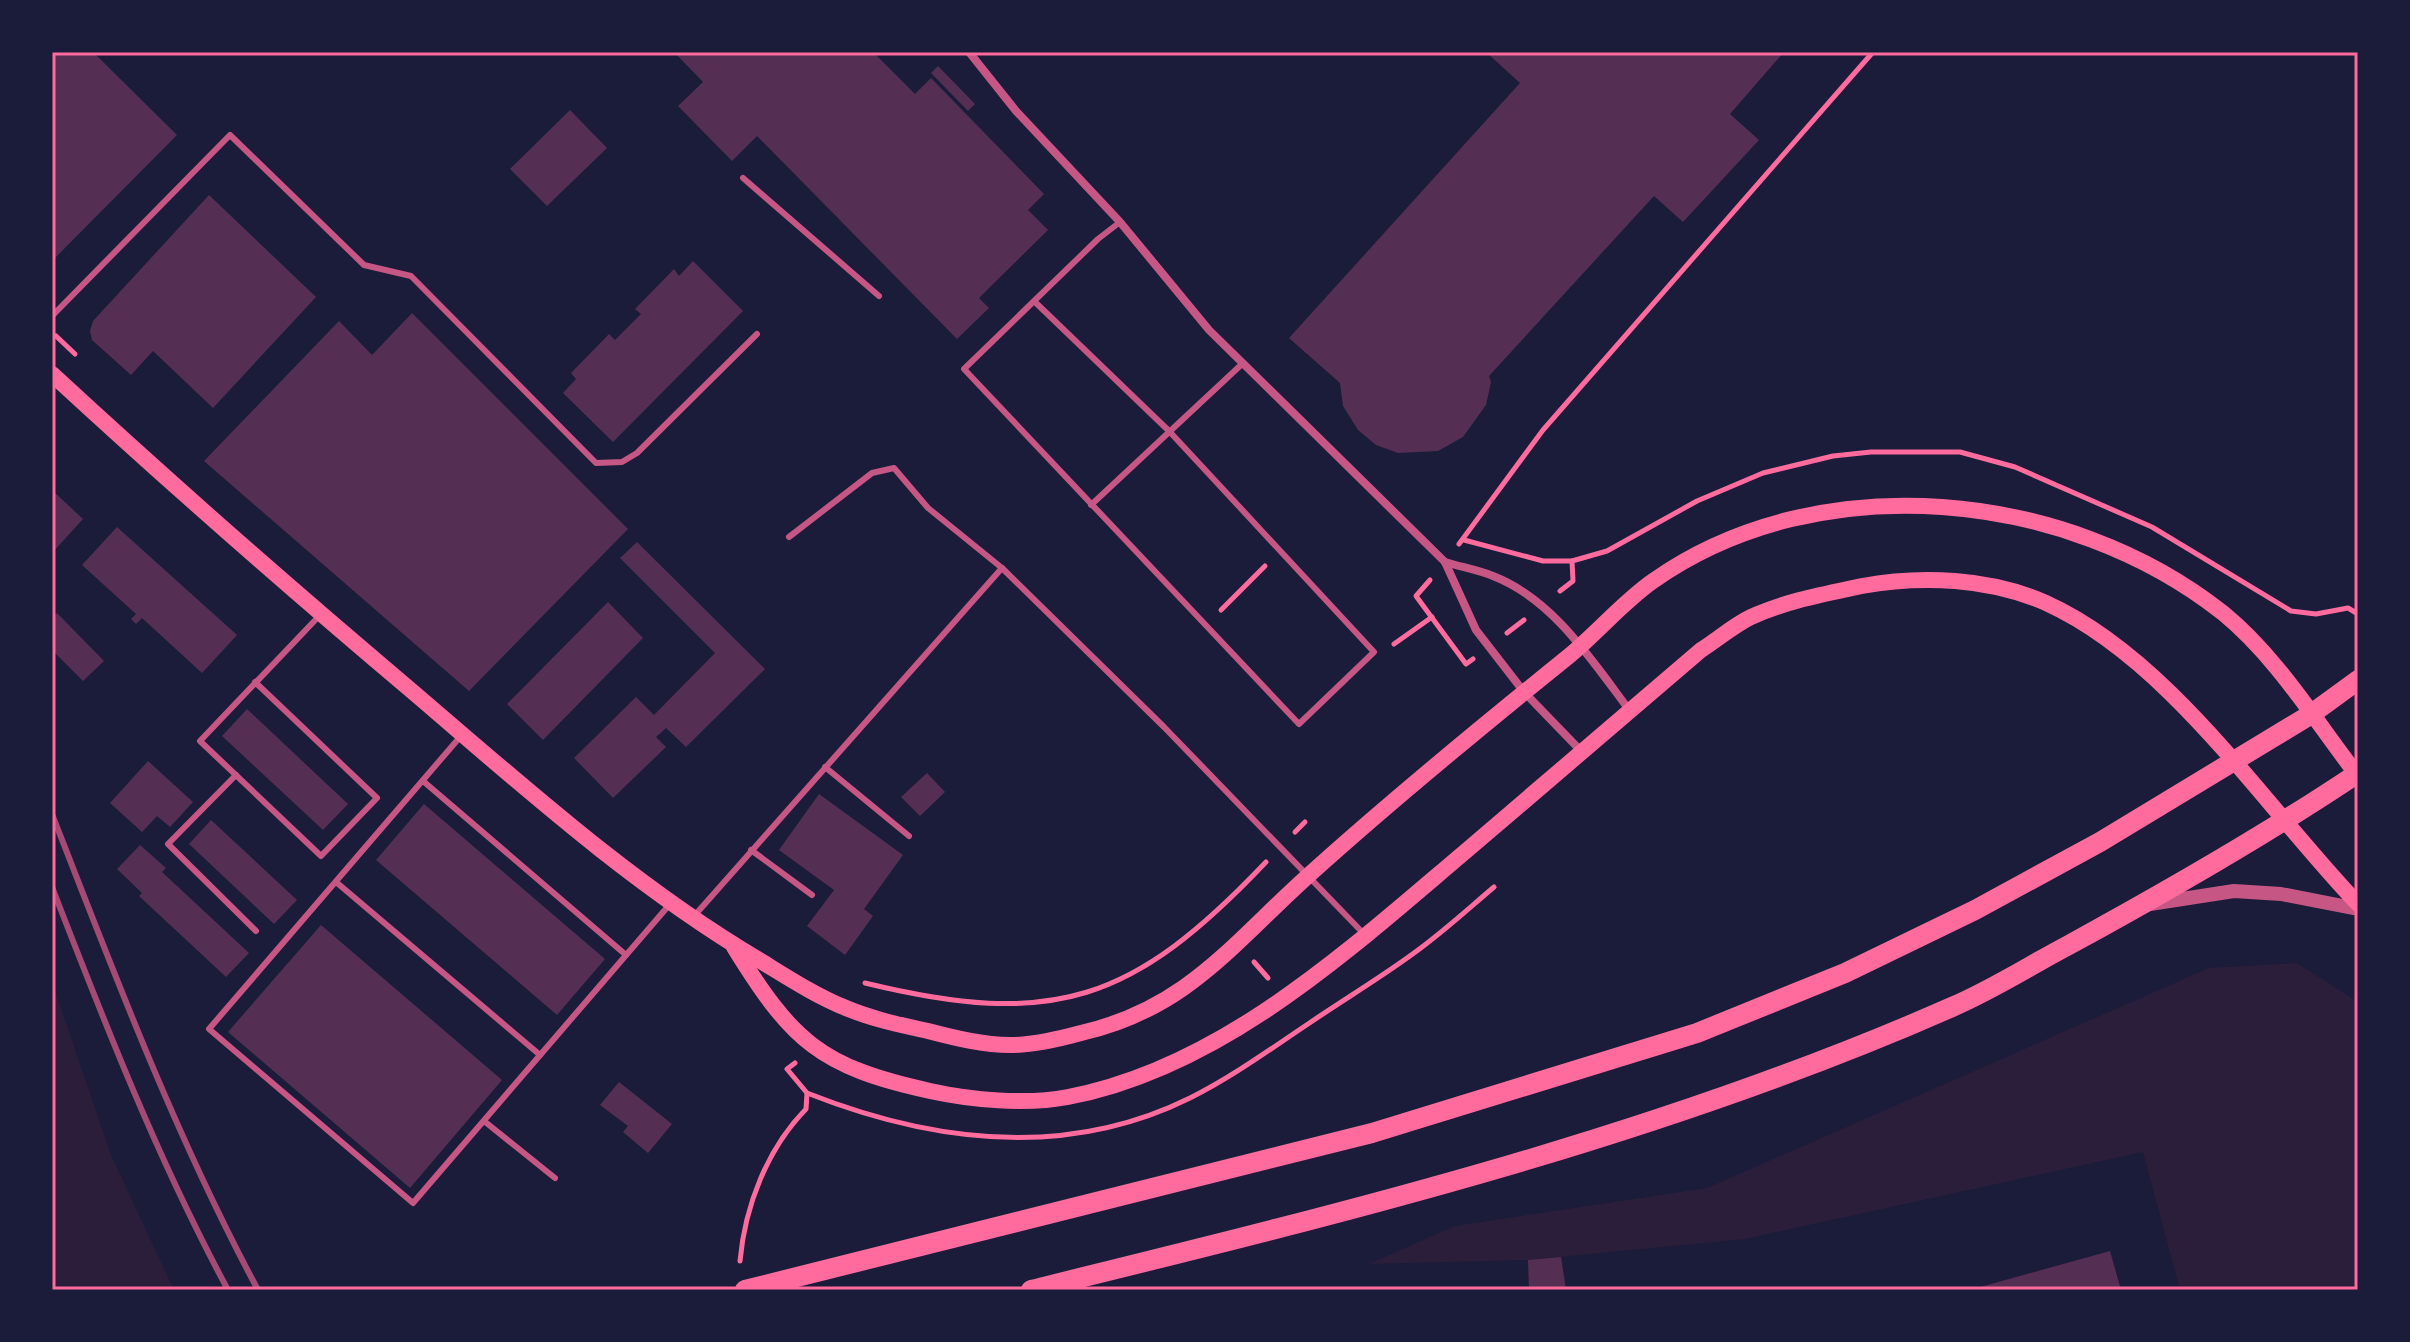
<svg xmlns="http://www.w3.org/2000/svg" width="2410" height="1342" font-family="'Zilla Slab',serif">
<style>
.green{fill:#2a1e3b}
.building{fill:#542f53}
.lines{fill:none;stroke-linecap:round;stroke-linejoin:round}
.path{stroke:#ff6b9d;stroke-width:5}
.service{stroke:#c65784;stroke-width:6}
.minor{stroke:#c65784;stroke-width:8}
.tertiary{stroke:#c65784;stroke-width:14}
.secondary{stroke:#ff6b9d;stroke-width:16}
.primary{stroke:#ff6b9d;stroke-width:20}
.rail{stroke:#a44b75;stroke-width:6}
.neatline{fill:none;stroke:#ff6b9d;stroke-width:3}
</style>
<rect width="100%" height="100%" fill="#1b1b3a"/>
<g class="green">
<path d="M2297 963 2358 1002V1290H2180L2143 1152 1745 1239 1528 1260 1369 1264 1455 1226 1707 1188 2209 968Z"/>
<path d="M52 982 111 1155 174 1290H52Z"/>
</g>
<g class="building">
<path d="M52 52H93L177 135 52 261Z"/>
<path d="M674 52H873L915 94 931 78 1044 194 1028 210 1048 230 979 298 989 308 957 339 757 136 732 161 678 106 703 82Z"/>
<path d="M1486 52H1784L1730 114 1759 140 1683 222 1654 196 1489 376 1491 382 1486 405 1463 437 1438 451 1398 453 1376 445 1358 430 1343 406 1340 383 1289 338 1520 83Z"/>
<path d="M938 66 975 104 968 111 931 73Z"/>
<path d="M570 110 607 148 547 206 510 169Z"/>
<path d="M209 195 316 297 213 408 153 351 131 375 92 340 90 331 93 321Z"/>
<path d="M693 261 743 311 613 442 563 393 576 379 571 373 609 334 615 340 641 314 635 309 674 269 679 276Z"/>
<path d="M412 313 628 529 469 691 204 461 339 321 372 355Z"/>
<path d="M52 490 83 519 52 553Z"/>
<path d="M117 527 237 635 202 673 142 618 136 624 131 619 136 614 82 565Z"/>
<path d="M637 542 765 669 686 747 666 728 656 737 666 747 613 798 574 758 636 697 654 715 715 653 620 558Z"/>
<path d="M608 602 643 638 543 740 507 704Z"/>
<path d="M57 613 104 661 83 681 52 650V619Z"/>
<path d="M247 709 348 804 323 830 222 736Z"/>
<path d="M148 761 193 802 170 827 157 816 142 832 110 803Z"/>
<path d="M927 773 945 792 920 816 901 797Z"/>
<path d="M819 794 903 855 864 909 873 916 845 955 807 926 834 890 779 850Z"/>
<path d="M424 804 605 959 557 1015 376 860Z"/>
<path d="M211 820 297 900 274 924 189 844Z"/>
<path d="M140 845 166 868 162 872 249 953 226 977 139 896 142 893 117 869Z"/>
<path d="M321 925 502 1080 410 1188 228 1032Z"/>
<path d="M619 1082 672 1124 648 1153 623 1132 628 1126 600 1105Z"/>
<path d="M2110 1251 2121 1290H1973V1289Z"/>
<path d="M1561 1257 1566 1290H1529L1528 1260Z"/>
</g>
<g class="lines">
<g class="path">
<path d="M56 336 75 354"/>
<path d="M1464 540 1543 561H1572"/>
<path d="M1459 544 1543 430 1873 52"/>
<path d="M1430 580 1416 596 1466 664 1473 659"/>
<path d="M1560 591 1573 581 1572 561 1607 551 1697 501 1763 473 1833 456 1871 452H1960L2015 467 2152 527 2291 611 2316 614 2348 608 2358 614"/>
<path d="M1221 610 1265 566"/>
<path d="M1507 633 1524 620"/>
<path d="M1394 644 1432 617"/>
<path d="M1295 832 1305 822"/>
<path d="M1254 962 1268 978"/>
<path d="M865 983C1054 1029 1133 1002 1266 862"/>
<path d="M807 1093C931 1142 1065 1160 1190 1098 1232 1077 1269 1050 1308 1024 1343 1000 1380 978 1414 953 1442 933 1468 909 1494 887"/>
<path d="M740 1261C745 1206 767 1149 806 1109L807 1093 787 1069 795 1063"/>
</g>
<g class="service">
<path d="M743 178 879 296"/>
<path d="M1035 302 1169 431 1374 652 1299 724 964 369 1098 239 1120 222"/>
<path d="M52 316 230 135 364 265 411 276 596 463 622 462 637 453 757 334"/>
<path d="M1091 505 1242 364"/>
<path d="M1002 568 1164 727 1365 935"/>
<path d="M255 682 377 798 321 856 200 741 321 614"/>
<path d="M460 737 209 1029 413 1203 670 904"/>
<path d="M825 767 909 836"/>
<path d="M236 775 168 844 256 931"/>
<path d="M423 781 626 955"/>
<path d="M751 850 812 895"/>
<path d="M336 882 540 1055"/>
<path d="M695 915 1002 568 928 508 894 468 872 473 789 537"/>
<path d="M484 1121 555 1178"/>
</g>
<g class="minor">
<path d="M969 52 1016 111 1120 222 1209 330 1445 562 1476 630 1524 692 1582 752"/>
<path d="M1445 562C1461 567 1478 570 1493 576 1553 599 1593 662 1630 711"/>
</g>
<path class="tertiary" d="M2150 904 2234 891 2281 894 2358 909"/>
<g class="secondary">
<path d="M52 374C170 483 291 589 413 692 524 787 634 886 759 960 787 977 816 996 846 1008 872 1019 900 1025 928 1031 955 1038 983 1045 1011 1045 1034 1045 1059 1039 1081 1033 1187 1009 1233 943 1309 875 1393 799 1481 727 1569 656 1598 632 1623 602 1653 581 1819 464 2068 490 2223 613 2277 657 2316 722 2358 776"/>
<path d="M734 947C792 1041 820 1067 930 1091 971 1100 1026 1105 1068 1097 1222 1068 1350 949 1466 851 1544 784 1622 717 1701 650 1717 640 1734 625 1751 617 1786 601 1825 594 1862 586 1921 575 1990 578 2046 603 2170 659 2265 807 2358 904"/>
</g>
<g class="primary">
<path d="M745 1290 1372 1133 1697 1033 1845 973 1975 910 2100 842 2310 715 2358 680"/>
<path d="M1031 1290C1344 1213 1657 1137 1952 1007 1992 990 2029 966 2067 946 2166 892 2264 836 2358 773"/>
</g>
<g class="rail">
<path d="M52 814C115 976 176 1137 258 1290"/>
<path d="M52 887C105 1024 158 1160 228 1290"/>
</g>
</g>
<rect width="2410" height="1342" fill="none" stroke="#1b1b3a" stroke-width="108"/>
<rect x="54" y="54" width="2302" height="1234" class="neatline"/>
</svg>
